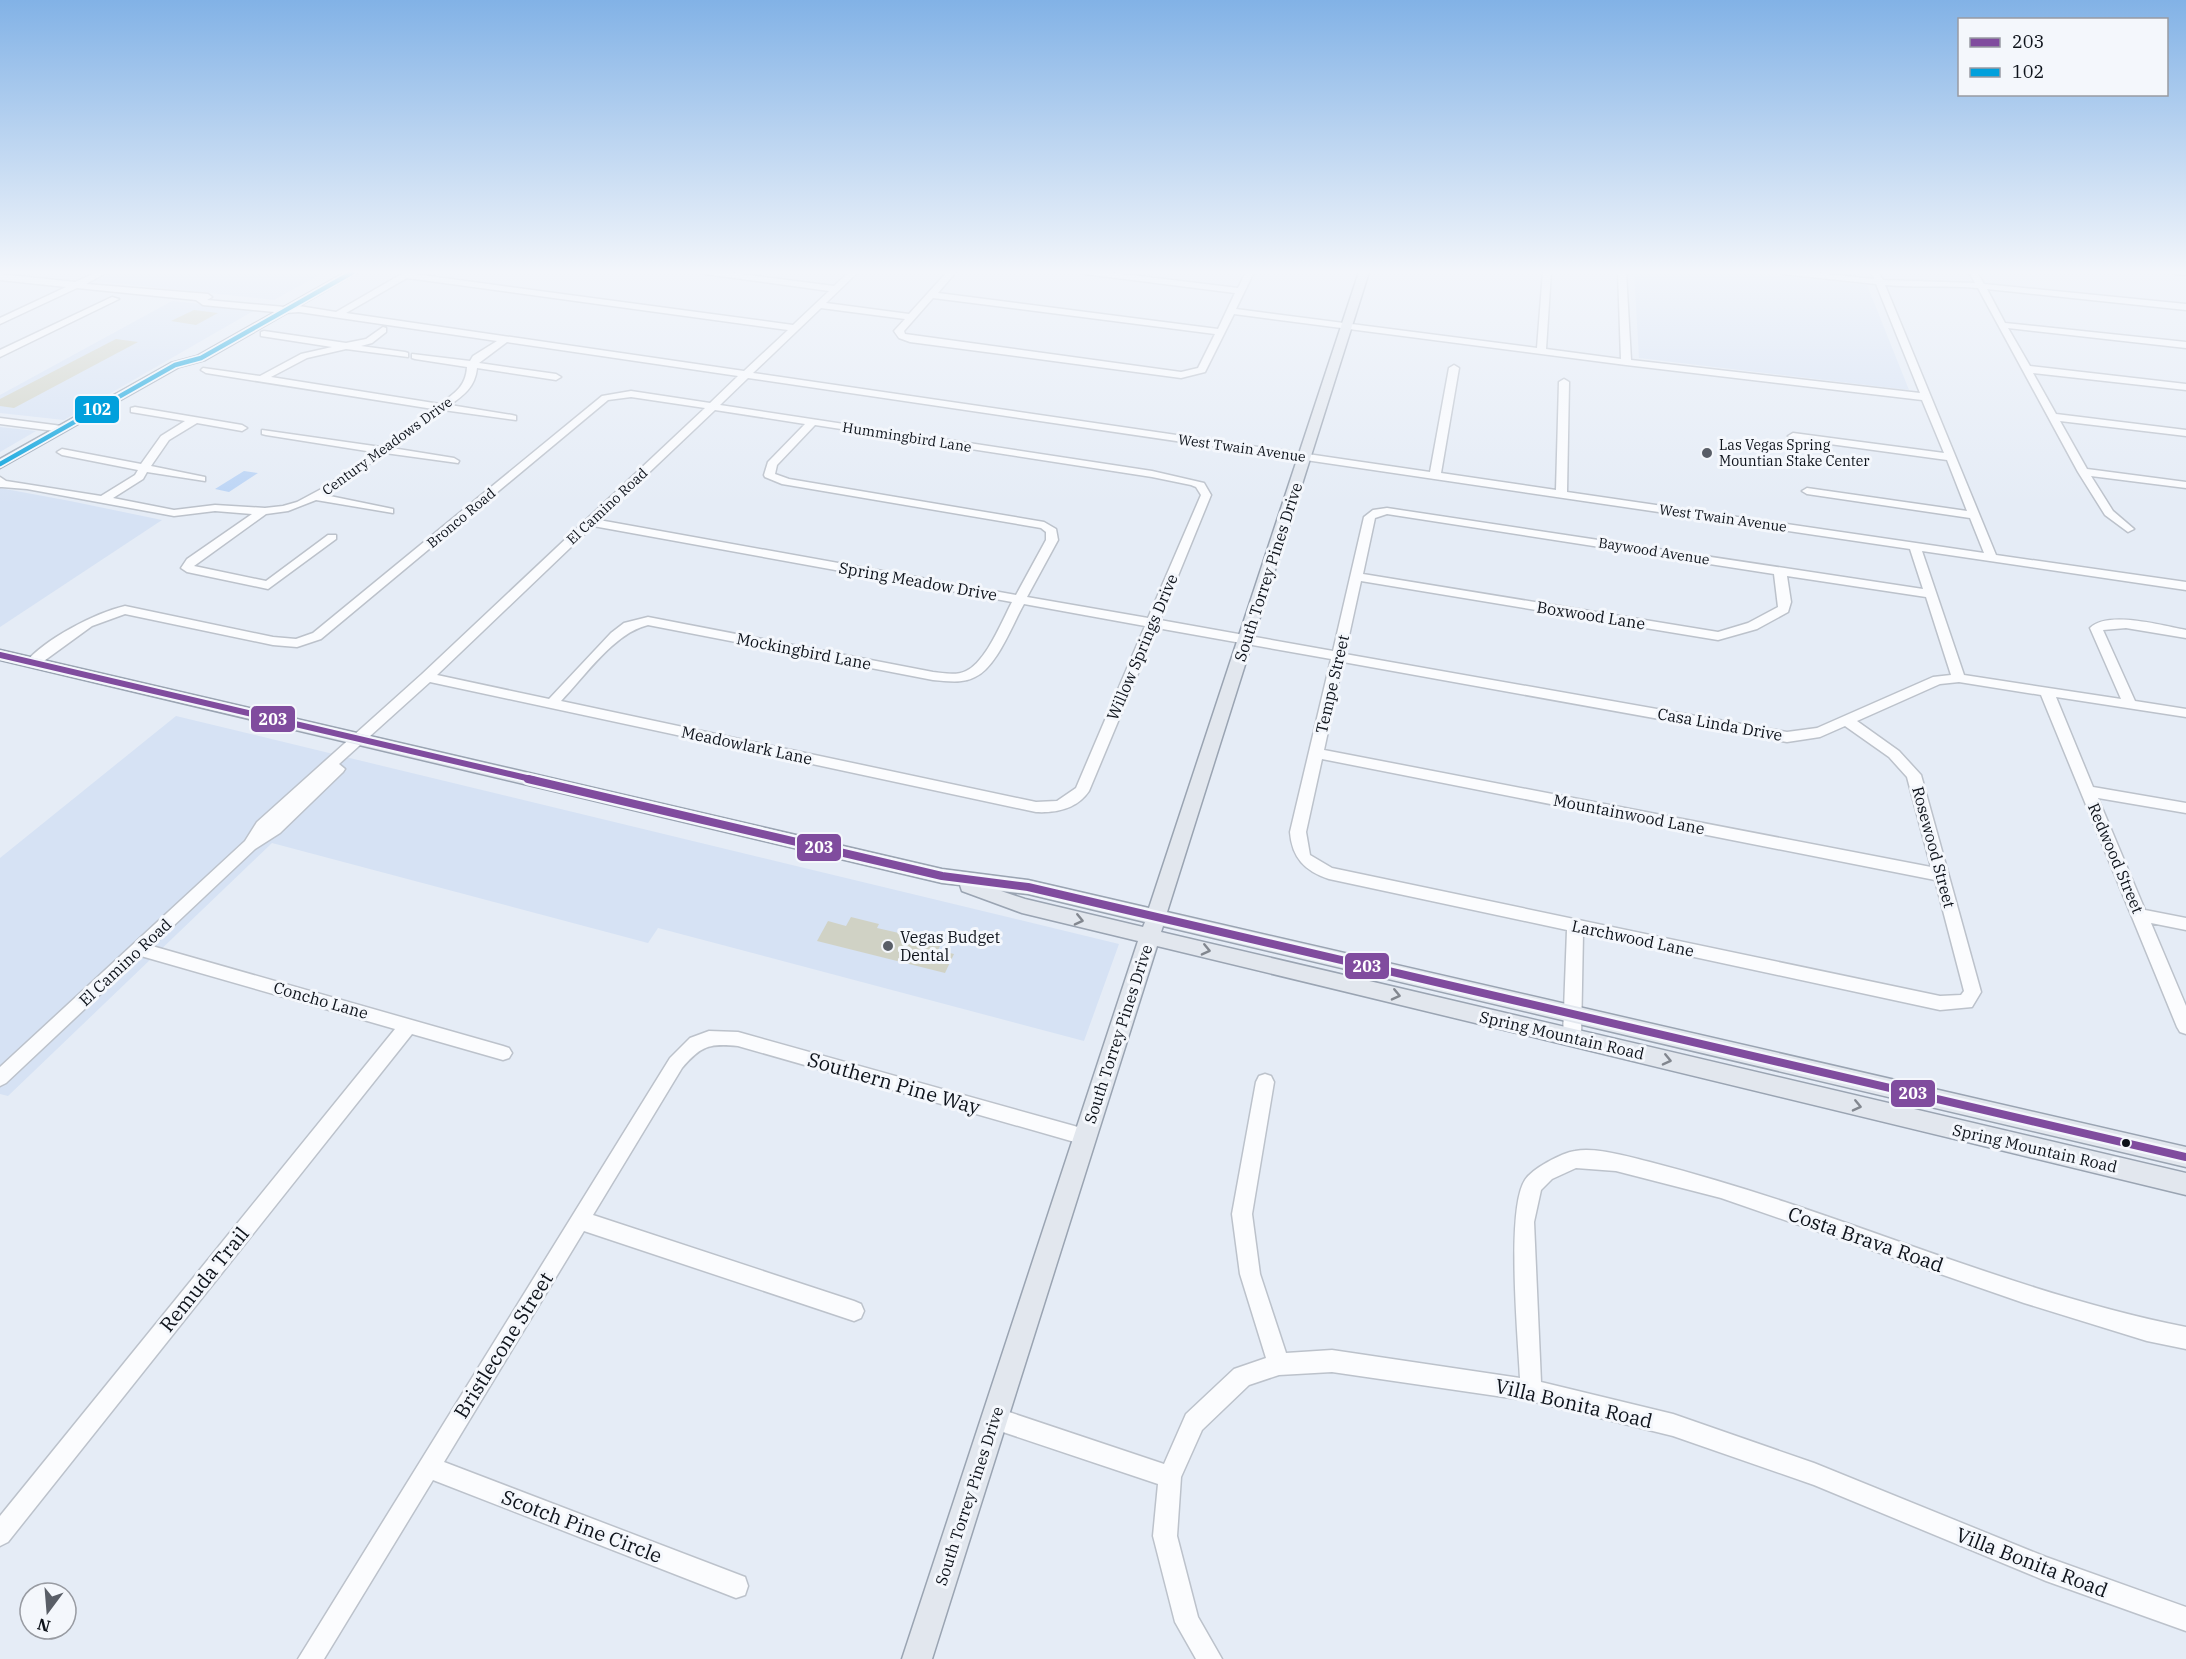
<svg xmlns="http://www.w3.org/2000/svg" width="2186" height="1659" font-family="'IBM Plex Serif',serif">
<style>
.built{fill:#d6e2f4}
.green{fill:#bbd4f5}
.building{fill:#d0d2c5}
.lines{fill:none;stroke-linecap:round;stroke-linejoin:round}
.minor-casing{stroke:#bcc2cb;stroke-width:3}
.major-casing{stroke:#9aa4b2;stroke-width:3}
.minor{fill:#fbfcfe;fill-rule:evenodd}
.major{fill:#e2e7ee;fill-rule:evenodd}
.bus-1-far1-casing{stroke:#f4f7fc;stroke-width:10}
.bus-1-casing{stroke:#f4f7fc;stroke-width:13}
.bus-2-casing{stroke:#f4f7fc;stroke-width:8}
.bus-1-far1{stroke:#804c9e;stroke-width:6}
.bus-1{stroke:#804c9e;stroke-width:8}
.bus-2{stroke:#00a0dc;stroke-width:4.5}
.oneway{stroke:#82878f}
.poi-dot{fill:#595e67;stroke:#f4f7fc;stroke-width:2}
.bus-dot{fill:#0d121a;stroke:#f4f7fc;stroke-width:2}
.labels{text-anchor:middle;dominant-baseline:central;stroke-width:6;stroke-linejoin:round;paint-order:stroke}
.far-street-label{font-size:14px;fill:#0d121a;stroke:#f4f7fc}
.far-poi-label{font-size:14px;fill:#0d121a;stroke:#f4f7fc;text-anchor:start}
.street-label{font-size:16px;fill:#0d121a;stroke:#f4f7fc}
.poi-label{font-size:16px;fill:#0d121a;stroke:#f4f7fc;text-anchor:start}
.near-street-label{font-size:20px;fill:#0d121a;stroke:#f4f7fc}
.line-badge{stroke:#f4f7fc;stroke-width:2}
.badge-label{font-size:16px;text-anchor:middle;font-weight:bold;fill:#fff}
</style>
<rect width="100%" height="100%" fill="#e5ecf6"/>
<g class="built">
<path d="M114 272H324L274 300 96 281Z"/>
<path d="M1634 272H1742L1867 285 1909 390 1639 358Z"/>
<path d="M172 301 255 310 64 420 0 413V395Z"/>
<path d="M0 427 36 431 0 452Z"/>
<path d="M0 488 70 501 162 520 0 627Z"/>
<path d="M176 716 1119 944 1084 1041 658 928 648 943 272 843 8 1096 0 1094V858Z"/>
</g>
<path class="green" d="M244 471 258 473 229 492 215 489Z"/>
<g class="building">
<path d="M194 310 218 313 196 325 171 321Z"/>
<path d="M116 339 138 342 14 408 0 406V399Z"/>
<path d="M851 917 879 924 877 928 912 936 914 933 943 940 938 950 954 954 945 973 817 941 828 921 846 926Z"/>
</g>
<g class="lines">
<g class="minor-casing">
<g id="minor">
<path d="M97 272H108L86 284 208 294 212 297 207 300 285 307 299 306 336 312 405 272H415L414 274 793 325 829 291 705 274 701 272H725L834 286 849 272H858L826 303 909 314 947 272H956L938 293 1218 329 1235 293 1085 274 1081 272H1106L1238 288 1246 272H1254L1236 309 1537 348 1543 272H1551L1546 349 1621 359 1618 272H1626L1631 360 1920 393 1876 284 1782 274 1778 272H1807L1874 279 1872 274 1878 272 1883 280 1975 283 1969 272H1977L1984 284 2186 304V310L1987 289 2005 323 2186 342V348L2008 328 2030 366 2186 384V390L2033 373 2056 414 2186 430V436L2060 421 2087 469 2186 482V488L2091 476 2113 511 2134 529 2128 532 2105 515 2078 472 1978 288C1947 285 1916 288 1885 285L1996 555 2186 582V590L1922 551 1964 675 2121 699 2090 628C2108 610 2163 626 2186 630V638L2126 628 2103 630 2135 701 2186 709V717L2056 697 2093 787 2186 803V813L2098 798 2145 910 2186 918V930L2151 923 2186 1006V1034L2180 1032 2177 1027 2041 695 1959 682 1940 684 1857 721 1899 751 1921 775 1981 992 1972 1007 1940 1010 1583 933 1581 1037 1578 1042 1572 1044 1566 1042 1563 1037 1567 930 1329 879C1305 871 1292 858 1290 832L1331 659 1157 628 1089 791C1077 809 1056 813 1036 812L430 682 339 764 345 769 343 772 280 833 255 849 152 946 503 1046 509 1048 512 1053 509 1058 503 1060 412 1034 8 1542 0 1546V1516L395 1029 141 956 6 1083 0 1086V1067L245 841 257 822 422 674 705 408 631 397 608 400 321 639 297 647 273 645 125 614 92 626 37 666H27L25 663C45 639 95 613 125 606L273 637 296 639 313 633 602 396 631 391 710 403 738 376 507 342 479 363 556 374 561 377 556 380 477 368C475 387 464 395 450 405L512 415 516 416V420L443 410 392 448 454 458 459 461 458 463 385 453 325 495 393 509V513L316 500 288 511 266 514 194 566 266 581 328 535H336V539L268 589 187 572 181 568 187 559 252 514 215 511 174 516 27 489 2 487H0V477L6 481 101 496 135 475 138 470 62 455 57 452 62 449 141 464 161 436 185 421 131 412V408L135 407 242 425 247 428 242 431 197 423 169 440 151 466 205 477V481L147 472 143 479 113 498 174 510 215 505 265 508 283 506 297 502 325 487 373 452 266 435 262 434V430L381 447 433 409 206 373 201 370 203 368 260 376 301 354 332 347 261 336V332L264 331 346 343 366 339 383 327 386 328V332L372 343 361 346 405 352 408 353V357L346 349 307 358 271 377 440 404C455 393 466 386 467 367L415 359 412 358V354L470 361 473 356 497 341 299 312 285 313 203 305 196 300 77 288 0 324V318L66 287 0 280V274L75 282ZM407 278 788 330 744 371 346 313ZM933 298 1215 334 1198 368 1181 372 905 334 904 331ZM821 308 905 319 894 331 899 338 910 342 1181 378 1205 372 1234 314 1626 365 1922 400 1944 453 1793 433 1788 436 1793 439 1947 460 1967 511 1807 488 1802 491 1807 494 1970 518 1984 553 1567 492 1569 382 1564 379 1559 382 1556 490 1441 473 1459 368 1454 365 1449 368 1430 472 753 373ZM748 378 1910 549 1923 589 1387 508 1373 510 1364 517 1333 651 1160 620 1211 495 1204 483 1152 471 720 405ZM715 410 805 424 768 462 764 475 765 477 782 484 1041 528 1046 532V540L1016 595 599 520ZM815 425 1152 477 1191 485 1196 487 1201 495 1148 618 1027 597 1058 540 1056 529 1044 522 789 479 775 474 777 465ZM1387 514 1774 574 1778 607 1748 623 1718 632 1363 574 1375 518ZM593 526 1012 602C1002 621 986 662 966 671 956 676 943 673 933 672L648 617 624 623 611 633 549 699 437 675ZM1787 576 1926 597 1951 675 1933 677 1817 728 1787 732 1345 654 1361 581 1718 640 1757 629 1788 612 1791 602ZM1024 604 1145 626 1076 788 1057 801 1036 802 561 701C585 676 614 633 648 625L933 680C947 681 962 684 975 677 997 667 1012 625 1024 604ZM1343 662 1787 742 1820 737 1845 726 1889 757 1907 777 1931 867 1324 750ZM1322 759 1935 880 1964 991 1961 995 1940 996 1332 868 1310 855 1306 832Z"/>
<path d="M2174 272H2186V275L2175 274Z"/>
<path d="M112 297 119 299 0 357V350Z"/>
<path d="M0 418 62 426 67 429 62 432 0 424Z"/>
<path d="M709 1031 738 1032 1085 1129 1092 1131 1094 1137 1092 1143 1085 1145 738 1046C709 1043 701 1046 682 1068L593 1215 854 1301 861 1304 864 1311 861 1318 854 1321 584 1231 444 1462 745 1577 748 1586 745 1595 736 1598 433 1480 324 1659H298L670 1058 690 1038Z"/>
<path d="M1265 1074 1271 1076 1274 1082 1252 1214 1260 1274 1286 1353 1332 1350 1520 1378C1518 1337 1506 1209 1525 1180 1532 1169 1561 1153 1575 1151 1597 1147 1629 1157 1650 1162 1696 1174 1740 1187 1785 1202 1917 1246 2049 1300 2186 1327V1349L2147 1341 2024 1303 1721 1198 1616 1171 1576 1168 1552 1179 1541 1190 1534 1222 1541 1382 1673 1414 1814 1463 2046 1557 2186 1607V1631L2046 1581 1814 1485 1673 1436 1531 1401 1332 1372 1279 1375 1249 1385 1202 1430 1181 1477 1177 1536 1198 1617 1222 1659H1196L1175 1622 1153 1536 1158 1484 994 1429 986 1426 983 1418 986 1410 994 1407 1164 1464 1186 1414 1234 1369 1266 1358 1240 1274 1232 1214 1256 1082 1259 1076Z"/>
</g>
</g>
<g class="major-casing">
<g id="major">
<path d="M346 272H358L205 360 179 367 0 468V459L171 363 197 356Z"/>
<path d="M1359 272H1369L1167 912 2186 1147V1167L1163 926 1161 932 2186 1173V1195L1157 946 932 1659H902L1138 941 1022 913 962 891 960 885 942 883 0 660V650L942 869 1028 880 1149 908ZM1001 891 1028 894 1145 922 1143 927 1025 899Z"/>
</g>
</g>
<use href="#minor" class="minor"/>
<use href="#major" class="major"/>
<g class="bus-1-far1-casing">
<path id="bus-1-far1" d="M0 655 535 780"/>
</g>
<g class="bus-1-casing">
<path id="bus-1" d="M528 779 942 876 1028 887 2186 1157"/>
</g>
<g class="bus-2-casing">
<path id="bus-2" d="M0 464 175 365 201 358 353 272"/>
</g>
<use href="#bus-1-far1" class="bus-1-far1"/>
<use href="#bus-1" class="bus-1"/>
<use href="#bus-2" class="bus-2"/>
</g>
<defs><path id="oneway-chevron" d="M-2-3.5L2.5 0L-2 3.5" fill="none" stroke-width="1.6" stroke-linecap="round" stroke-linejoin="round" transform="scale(1.5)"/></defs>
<g class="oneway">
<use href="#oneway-chevron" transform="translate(1079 920) rotate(13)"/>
<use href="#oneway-chevron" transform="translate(1206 950) rotate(13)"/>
<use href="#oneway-chevron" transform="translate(1396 995) rotate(13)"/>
<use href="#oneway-chevron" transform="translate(1667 1060) rotate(13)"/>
<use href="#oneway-chevron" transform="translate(1857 1106) rotate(13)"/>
</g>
<linearGradient id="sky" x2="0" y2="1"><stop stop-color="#82b2e6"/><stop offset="0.54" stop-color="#f3f6fb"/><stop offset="1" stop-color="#f3f6fb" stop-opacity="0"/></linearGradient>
<rect width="2186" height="504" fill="url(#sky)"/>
<g class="poi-dot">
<circle cx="1707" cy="453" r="6"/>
<circle cx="888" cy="946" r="6"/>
</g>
<circle class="bus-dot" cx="2126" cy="1143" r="5"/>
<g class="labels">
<g class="far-street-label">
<text transform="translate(907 437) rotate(9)">Hummingbird Lane</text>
<text transform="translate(387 446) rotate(-36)">Century Meadows Drive</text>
<text transform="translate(1242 448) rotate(8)">West Twain Avenue</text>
<text transform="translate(607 506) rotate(-43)">El Camino Road</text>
<text transform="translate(461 518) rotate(-40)">Bronco Road</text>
<text transform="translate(1723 518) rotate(8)">West Twain Avenue</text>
<text transform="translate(1654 551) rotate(9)">Baywood Avenue</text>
</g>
<g class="far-poi-label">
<text x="1719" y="445">Las Vegas Spring<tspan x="1719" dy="16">Mountian Stake Center</tspan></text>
</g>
<g class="street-label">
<text transform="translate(1268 572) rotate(-72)">South Torrey Pines Drive</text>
<text transform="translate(918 581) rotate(10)">Spring Meadow Drive</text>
<text transform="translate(1591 615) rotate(9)">Boxwood Lane</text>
<text transform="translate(1142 647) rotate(-67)">Willow Springs Drive</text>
<text transform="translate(804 651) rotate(11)">Mockingbird Lane</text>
<text transform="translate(1332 684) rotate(-77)">Tempe Street</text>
<text transform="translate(1720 724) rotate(10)">Casa Linda Drive</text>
<text transform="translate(747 745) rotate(12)">Meadowlark Lane</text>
<text transform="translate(1629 814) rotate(11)">Mountainwood Lane</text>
<text transform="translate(1934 847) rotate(75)">Rosewood Street</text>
<text transform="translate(2116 858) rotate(67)">Redwood Street</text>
<text transform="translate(1633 938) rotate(12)">Larchwood Lane</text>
<text transform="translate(125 962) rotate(-43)">El Camino Road</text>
<text transform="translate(321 1000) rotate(16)">Concho Lane</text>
<text transform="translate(1118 1034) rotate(-72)">South Torrey Pines Drive</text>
<text transform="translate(1562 1035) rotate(13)">Spring Mountain Road</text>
<text transform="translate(2035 1148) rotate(13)">Spring Mountain Road</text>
<text transform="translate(969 1496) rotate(-72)">South Torrey Pines Drive</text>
</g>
<g class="poi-label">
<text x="900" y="937">Vegas Budget<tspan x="900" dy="18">Dental</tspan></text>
</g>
<g class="near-street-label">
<text transform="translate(894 1083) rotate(16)">Southern Pine Way</text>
<text transform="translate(1866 1239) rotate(19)">Costa Brava Road</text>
<text transform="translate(204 1279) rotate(-51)">Remuda Trail</text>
<text transform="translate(503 1345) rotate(-58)">Bristlecone Street</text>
<text transform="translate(1574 1403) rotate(13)">Villa Bonita Road</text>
<text transform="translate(582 1526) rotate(21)">Scotch Pine Circle</text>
<text transform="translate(2032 1562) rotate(21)">Villa Bonita Road</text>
</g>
</g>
<g class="line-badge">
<rect x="74" y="395" width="46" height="29" rx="6" fill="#00a0dc"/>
<rect x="250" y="705" width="46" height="28" rx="6" fill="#804c9e"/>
<rect x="796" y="833" width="46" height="29" rx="6" fill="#804c9e"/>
<rect x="1344" y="952" width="46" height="28" rx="6" fill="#804c9e"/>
<rect x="1890" y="1079" width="46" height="29" rx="6" fill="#804c9e"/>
</g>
<g class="badge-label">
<text x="97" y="415">102</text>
<text x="273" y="725">203</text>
<text x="819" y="853">203</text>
<text x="1367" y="972">203</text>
<text x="1913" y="1099">203</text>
</g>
<rect x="1958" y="18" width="210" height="78" fill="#f4f7fc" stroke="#989ba2" stroke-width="1.5"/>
<rect x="1970" y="38" width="30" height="9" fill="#804c9e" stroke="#989ba2" stroke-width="1.5"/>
<text x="2012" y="48" font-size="18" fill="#0d121a">203</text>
<rect x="1970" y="68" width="30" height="9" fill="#00a0dc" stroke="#989ba2" stroke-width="1.5"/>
<text x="2012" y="78" font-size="18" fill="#0d121a">102</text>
<g transform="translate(48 1611) rotate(196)"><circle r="28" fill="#f4f7fc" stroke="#989ba2" stroke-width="1.5"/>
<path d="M0-4.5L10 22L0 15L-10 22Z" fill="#595e67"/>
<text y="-9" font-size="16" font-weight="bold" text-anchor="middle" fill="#0d121a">N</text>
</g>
</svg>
